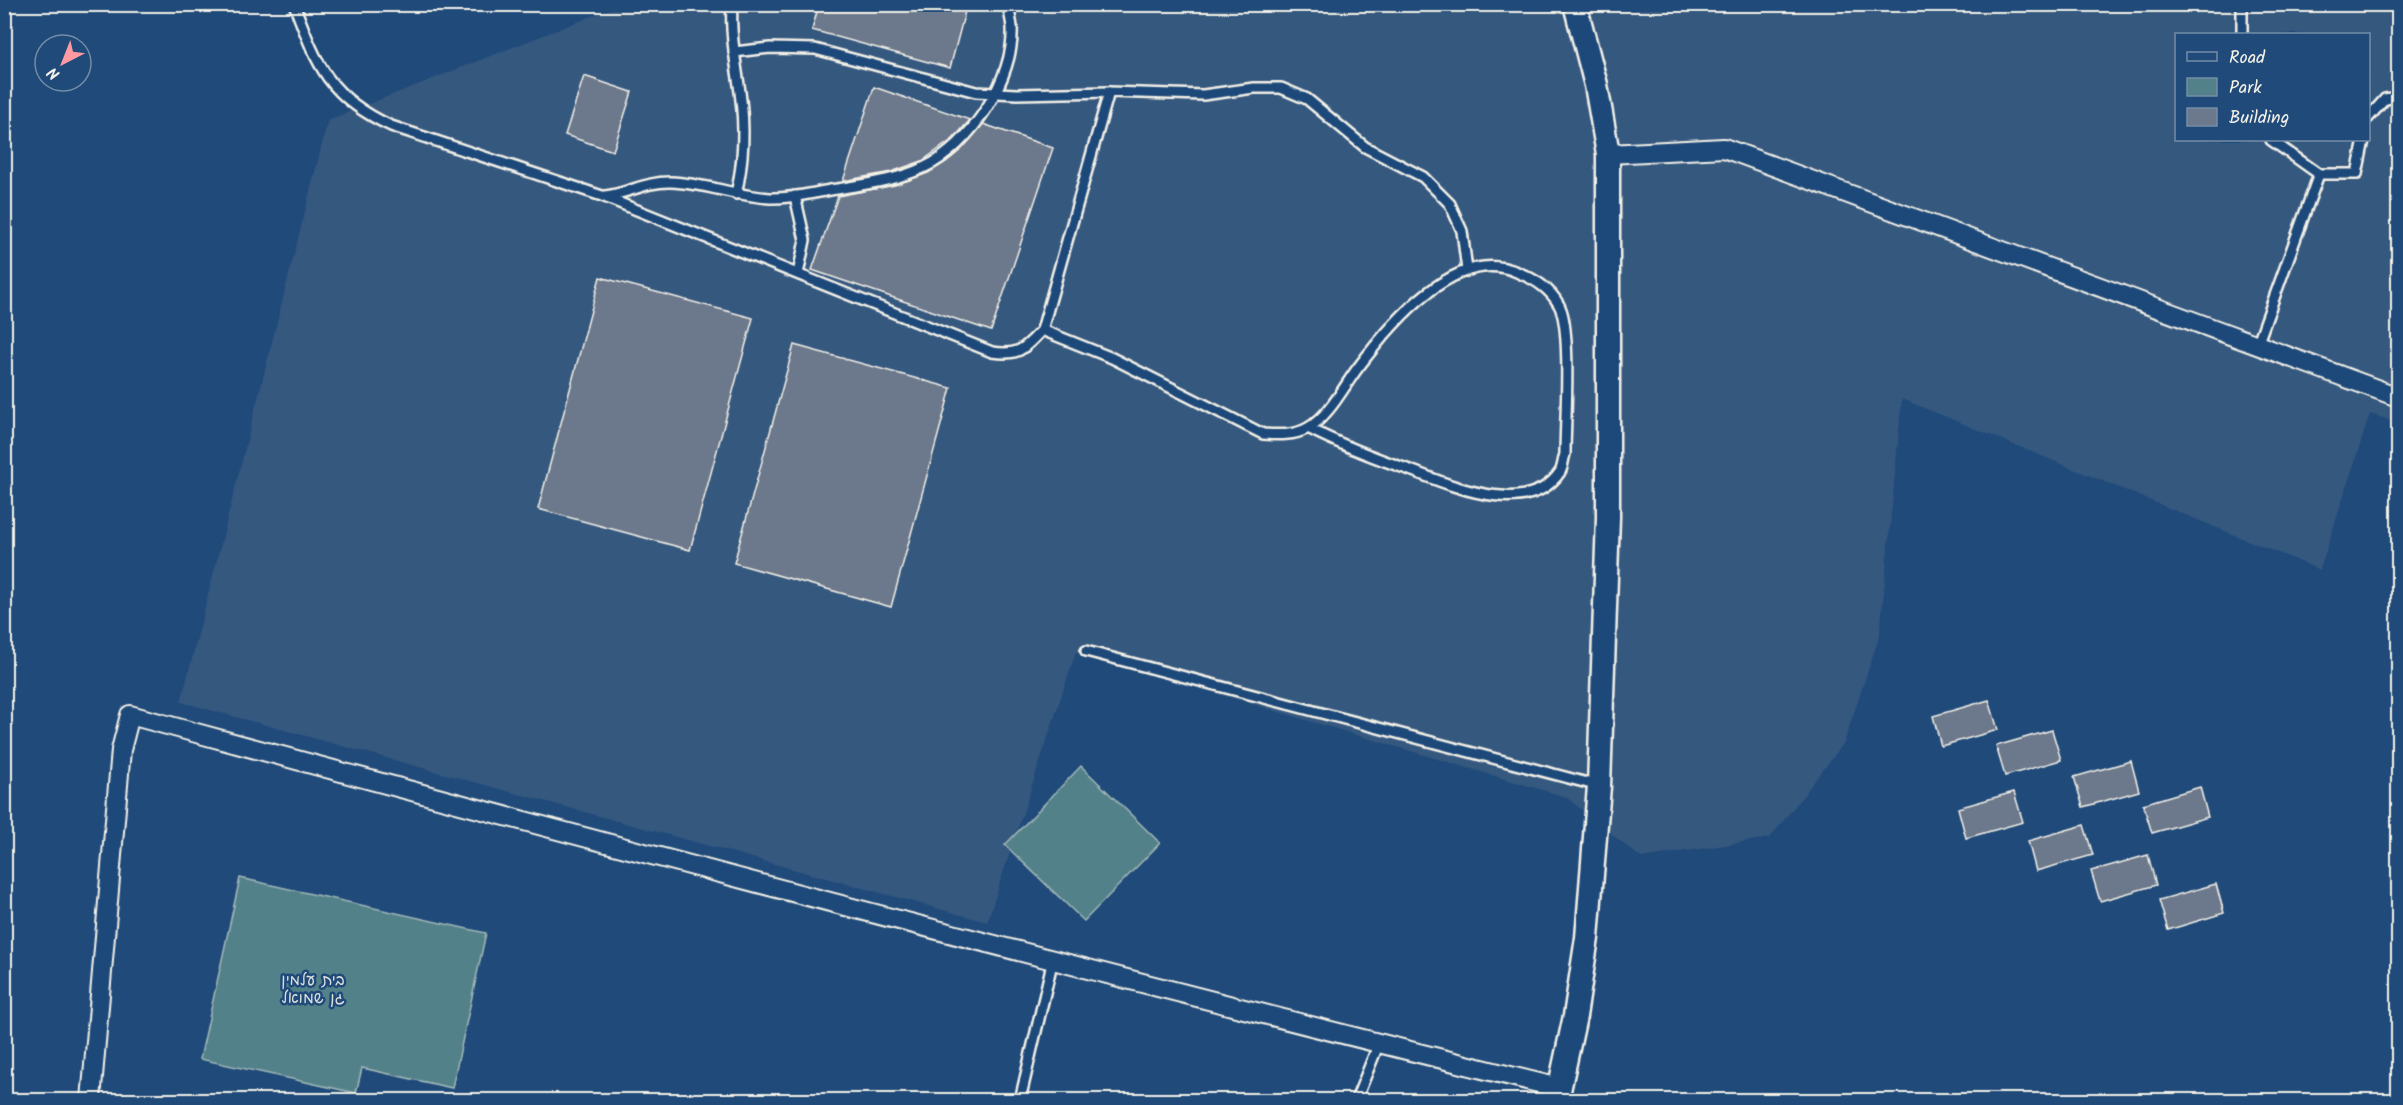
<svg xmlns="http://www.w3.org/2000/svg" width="2403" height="1105" font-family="Kalam,'Playpen Sans Hebrew',sans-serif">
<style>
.built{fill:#36587f;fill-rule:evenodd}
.green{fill:#53818a;stroke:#a4b9b9;stroke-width:1.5}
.building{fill:#6c788b;stroke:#f4f1e8;stroke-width:1.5}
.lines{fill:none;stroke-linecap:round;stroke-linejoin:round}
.service-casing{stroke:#f4f1e8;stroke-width:14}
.minor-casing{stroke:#f4f1e8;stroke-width:22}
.tertiary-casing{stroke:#f4f1e8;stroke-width:27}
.service{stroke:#1f4a7a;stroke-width:9}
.minor{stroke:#1f4a7a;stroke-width:18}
.tertiary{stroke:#1f4a7a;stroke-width:22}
.labels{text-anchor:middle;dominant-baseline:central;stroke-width:5;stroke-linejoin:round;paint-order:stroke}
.park-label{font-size:16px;fill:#dce0da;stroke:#1f4a7a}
</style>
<rect width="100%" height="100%" fill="#1f4a7a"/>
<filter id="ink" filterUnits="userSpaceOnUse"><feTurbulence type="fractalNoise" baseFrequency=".0167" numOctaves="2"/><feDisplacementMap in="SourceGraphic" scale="12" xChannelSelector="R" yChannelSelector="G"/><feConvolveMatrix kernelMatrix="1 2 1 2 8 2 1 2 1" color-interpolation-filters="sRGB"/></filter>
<g filter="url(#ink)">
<path class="built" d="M620 5H2398V423L2370 414 2320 570 1902 399 1880 634 1844 743 1770 838 1641 858 1566 797 1076 652 987 922 181 702 328 120ZM2176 34H2368V140H2176Z"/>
<g class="green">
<path d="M1081 766 1160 843 1084 921 1005 845Z"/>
<path d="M240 878 486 933 452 1088 362 1068 356 1093 200 1059Z"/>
</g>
<g class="building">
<path d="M819 4H967L950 68 812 30Z"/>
<path d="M584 76 632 92 613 151 565 135Z"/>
<path d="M874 87 970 120 953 139 922 161 891 172 843 181Z"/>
<path d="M983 124 1053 148 991 331 812 270 838 196 895 185 928 173 946 162 962 149Z"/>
<path d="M600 277 753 318 690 550 538 509Z"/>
<path d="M794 345 951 388 891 607 734 563Z"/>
<path d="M1989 700 1998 730 1941 746 1933 716Z"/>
<path d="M2052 730 2061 760 2005 776 1996 746Z"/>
<path d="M2131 761 2139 791 2083 807 2074 777Z"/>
<path d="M2200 787 2208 817 2152 833 2143 804Z"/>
<path d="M2014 792 2023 822 1966 838 1958 808Z"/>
<path d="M2084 825 2093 855 2036 871 2028 841Z"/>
<path d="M2148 855 2156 885 2100 901 2091 871Z"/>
<path d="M2216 884 2224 913 2168 930 2159 900Z"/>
</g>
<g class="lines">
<g class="service-casing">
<g id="service">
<path d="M294 4C317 65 328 97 391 126L602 196 992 352C1019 356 1024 349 1042 330L1109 92"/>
<path d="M732 4C730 34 736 63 740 92 745 127 744 160 736 194"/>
<path d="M2242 4V34"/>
<path d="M734 52 770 48 815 49 976 92 1017 94 1109 92 1203 95 1254 88H1281L1307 99 1365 147 1423 177 1450 204 1462 231 1467 270"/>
<path d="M2368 118 2385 99 2398 97"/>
<path d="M2271 140 2319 174"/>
<path d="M605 196C627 194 647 181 671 182 704 183 736 196 770 198 792 199 815 192 837 189 867 184 898 180 925 167 970 146 1015 78 1012 27 1011 19 1009 12 1008 4"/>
<path d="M795 196 805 240 798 274"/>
<path d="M1042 330 1112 358 1263 434C1278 435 1294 436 1308 428 1329 416 1343 388 1357 369 1390 325 1455 245 1517 272 1534 279 1550 288 1559 305 1572 327 1565 424 1565 454 1563 460 1563 467 1560 472 1528 520 1450 485 1410 470 1375 458 1341 445 1308 428"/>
<path d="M2257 345 2319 174H2357L2364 140"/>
<path d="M1086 651 1599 786"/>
<path d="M1020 1100 1053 959"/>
<path d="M1356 1100 1379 1043"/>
</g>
</g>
<g class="minor-casing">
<g id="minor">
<path d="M1608 154 1724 148 2398 397"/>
<path d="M91 1100 121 750 130 715C605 844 1081 970 1559 1088"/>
</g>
</g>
<g class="tertiary-casing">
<path id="tertiary" d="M1557 1100 1575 1016 1587 938 1599 786 1608 517V154L1596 85 1575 4"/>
</g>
<use href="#service" class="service"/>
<use href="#minor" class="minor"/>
<use href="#tertiary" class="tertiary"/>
</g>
</g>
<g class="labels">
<g class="park-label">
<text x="313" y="980">בית עלמין<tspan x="313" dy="18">גן שמואל</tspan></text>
</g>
</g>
<rect width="2403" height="1105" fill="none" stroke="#1f4a7a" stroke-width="24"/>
<rect x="12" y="12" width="2379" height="1081" fill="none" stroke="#f4f1e8" stroke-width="2" filter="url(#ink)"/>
<rect x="2175" y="33" width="195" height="108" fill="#1f4a7a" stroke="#748da6" stroke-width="1.5"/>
<rect x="2187" y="52" width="30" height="9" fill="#1f4a7a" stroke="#748da6" stroke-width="1.5"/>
<text x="2229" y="63" font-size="18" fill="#f4f1e8">Road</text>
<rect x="2187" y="78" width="30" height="18" fill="#53818a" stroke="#748da6" stroke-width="1.5"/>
<text x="2229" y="93" font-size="18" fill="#f4f1e8">Park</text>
<rect x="2187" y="108" width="30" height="18" fill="#6c788b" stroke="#748da6" stroke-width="1.5"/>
<text x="2229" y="123" font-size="18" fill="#f4f1e8">Building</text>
<g transform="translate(63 63) rotate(222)"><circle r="28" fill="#1f4a7a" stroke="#748da6" stroke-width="1.5"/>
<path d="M0-4.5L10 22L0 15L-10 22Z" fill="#ff9aa2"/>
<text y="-9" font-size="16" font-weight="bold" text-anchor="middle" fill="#f4f1e8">N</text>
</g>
</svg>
